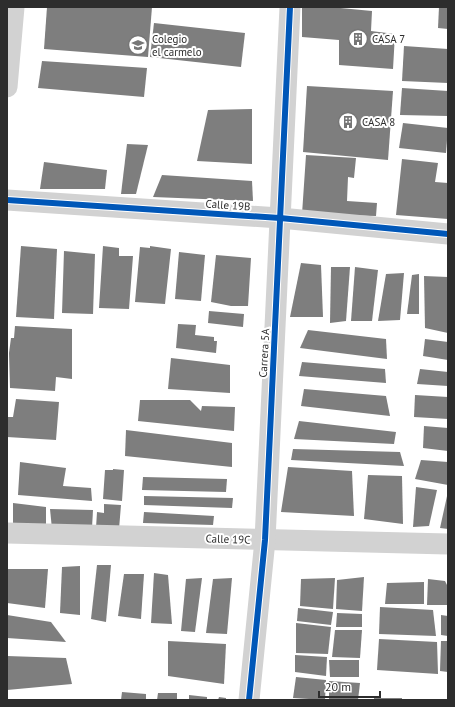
<svg xmlns="http://www.w3.org/2000/svg" width="455" height="707" font-family="'PT Sans',sans-serif">
<style>
.building{fill:#7e7e7e}
.lines{fill:none;stroke-linecap:round;stroke-linejoin:round}
.minor{stroke:#d2d2d2;stroke-width:21}
.cycleway-casing{stroke:#fff;stroke-width:8}
.cycleway{stroke:#0057b8;stroke-width:6}
.labels{text-anchor:middle;dominant-baseline:central;stroke-width:4;stroke-linejoin:round;paint-order:stroke}
.poi-label{font-size:11px;fill:#2d2d2d;stroke:#fff;text-anchor:start}
.street-label{font-size:11px;fill:#2d2d2d;stroke:#fff}
</style>
<rect width="100%" height="100%" fill="#fff"/>
<g class="building">
<path d="M47 7H152L148 57 44 49Z"/>
<path d="M302 7H330L372 11 371 31 395 34 393 69 339 65V40L302 37Z"/>
<path d="M439 7H448V29L438 28Z"/>
<path d="M154 23 245 33 241 67 150 57Z"/>
<path d="M404 46 448 49V83L402 81Z"/>
<path d="M42 61 147 68 144 97 38 88Z"/>
<path d="M307 86 393 91 388 160 303 152Z"/>
<path d="M402 88 448 91V116L400 115Z"/>
<path d="M252 109V164L197 161 208 110Z"/>
<path d="M403 123 448 128 446 153 399 148Z"/>
<path d="M127 144 148 145 136 194H121Z"/>
<path d="M306 155 356 158 354 178 348 177 347 201 377 203 376 216 302 214Z"/>
<path d="M402 159 438 163 435 182 448 183V219L396 215Z"/>
<path d="M44 162 107 170 105 189H40Z"/>
<path d="M162 175 252 181 253 201 153 197Z"/>
<path d="M21 246 57 249 54 319 16 317Z"/>
<path d="M103 246 119 248V256H133L129 309 99 308Z"/>
<path d="M150 246 171 249 165 304 135 302 140 247 150 248Z"/>
<path d="M64 251 95 254 93 314 62 313Z"/>
<path d="M179 252 205 255 201 301 175 299Z"/>
<path d="M216 255 251 258 248 306H231L211 302Z"/>
<path d="M301 263 321 265 323 317H290Z"/>
<path d="M331 267H350L346 321 330 323Z"/>
<path d="M355 267 378 270 372 321H351Z"/>
<path d="M404 273 400 320 378 321 386 274Z"/>
<path d="M419 274V314H407L412 275Z"/>
<path d="M424 276 448 277V333L425 328Z"/>
<path d="M209 311 244 314 243 327 208 323Z"/>
<path d="M178 324 196 325 195 335 214 337V341H217L216 353 176 348Z"/>
<path d="M15 326 72 329V379L56 377 55 391 10 388 9 353 11 338H14Z"/>
<path d="M308 330 386 339 387 359 300 348Z"/>
<path d="M425 339 448 342V360L423 356Z"/>
<path d="M171 358 230 365V393L168 389Z"/>
<path d="M302 362 385 369 386 383 299 376Z"/>
<path d="M420 369 448 372V386L417 384Z"/>
<path d="M304 389 386 396 390 416 301 406Z"/>
<path d="M415 395 448 397V419L414 417Z"/>
<path d="M16 399 59 402 56 440 7 437V417H13Z"/>
<path d="M140 400H190L201 411 202 406 235 407 234 431 138 421Z"/>
<path d="M299 421 396 432 394 444 294 439Z"/>
<path d="M424 426 448 428V451L423 448Z"/>
<path d="M126 430 232 443V467L125 456Z"/>
<path d="M293 449 400 452 404 466 291 460Z"/>
<path d="M421 460 448 462V485L415 479Z"/>
<path d="M20 462 66 468 63 486 91 488 92 501 18 495Z"/>
<path d="M288 467 352 471 354 516 281 512Z"/>
<path d="M113 469 124 470 122 501 103 499 105 470H113Z"/>
<path d="M368 475 402 476 403 524 364 519Z"/>
<path d="M143 477 227 479 226 492 142 490Z"/>
<path d="M416 487 437 490 429 526 413 527Z"/>
<path d="M144 496 233 498 232 508 144 505Z"/>
<path d="M447 496 448 529 440 528Z"/>
<path d="M13 503 46 507V526H13Z"/>
<path d="M104 504 121 505 119 529 96 528 97 512 104 513Z"/>
<path d="M50 509 93 510 92 528 52 529Z"/>
<path d="M144 512 214 516 213 525 143 523Z"/>
<path d="M97 565H111L106 622 91 619Z"/>
<path d="M80 566V615L60 613 62 567Z"/>
<path d="M7 569H48L45 608 7 603Z"/>
<path d="M154 573 168 575 172 624 151 623Z"/>
<path d="M124 574H144L141 619 118 616Z"/>
<path d="M364 577 362 611 336 609 337 580Z"/>
<path d="M202 578 195 632 181 631 186 579Z"/>
<path d="M232 578 227 634 206 633 213 579Z"/>
<path d="M335 578 333 609 300 606 301 579Z"/>
<path d="M428 579 445 581 448 587V605H427Z"/>
<path d="M424 582V604H385L387 583Z"/>
<path d="M380 607 433 610 436 636 379 634Z"/>
<path d="M298 608 333 612 331 625 297 621Z"/>
<path d="M337 613 362 614V627H336Z"/>
<path d="M7 615 51 622 66 642 7 638Z"/>
<path d="M441 615 448 616V636L441 635Z"/>
<path d="M296 623 331 627 328 654 296 653Z"/>
<path d="M335 630H362L360 658 332 657Z"/>
<path d="M379 639 437 642 438 674 377 670Z"/>
<path d="M168 641 226 644 224 684 168 676Z"/>
<path d="M441 641H448V672L440 671Z"/>
<path d="M295 655 327 657 326 676 295 672Z"/>
<path d="M7 656 66 658 72 684 7 690Z"/>
<path d="M329 660H359V677H330Z"/>
<path d="M296 677 326 680 325 700 293 698Z"/>
<path d="M329 681 360 683 358 700H329Z"/>
<path d="M122 692 146 694V700H121Z"/>
<path d="M158 693H177V700H157Z"/>
<path d="M189 695 207 697V700H189Z"/>
<path d="M219 697 226 698V700H218Z"/>
<rect x="374" y="698" width="28" height="2"/>
</g>
<g class="lines">
<g class="minor">
<path d="M7 87 14 7"/>
<path d="M7 200 280 218 448 234"/>
<path d="M7 533 448 544"/>
<path d="M249 700 265 540 290 7"/>
</g>
<g class="cycleway-casing">
<g id="cycleway">
<path d="M7 200 280 218 448 234"/>
<path d="M249 700 265 540 290 7"/>
</g>
</g>
<use href="#cycleway" class="cycleway"/>
</g>
<defs>
<g id="building-ring" transform="scale(1)"><circle r="9.5" fill="#fff" stroke="#767676" stroke-width="1.5"/><path d="M-4-6H4V6H1V3H-1V6H-4ZM-2.5-4.3h1.7v1.8h-1.7ZM.8-4.3h1.7v1.8H.8ZM-2.5-1h1.7V.8h-1.7ZM.8-1h1.7V.8H.8Z" fill="#767676"/></g>
<g id="school-ring" transform="scale(1)"><circle r="9.5" fill="#fff" stroke="#767676" stroke-width="1.5"/><path d="M0-5L7-2L0 1L-7-2ZM-4 1L0 2.5L4 1V4Q0 6-4 4Z" fill="#767676"/></g>
</defs>
<g fill-rule="evenodd">
<use href="#building-ring" x="358" y="39"/>
<use href="#school-ring" x="138" y="45"/>
<use href="#building-ring" x="348" y="122"/>
</g>
<g class="labels">
<g class="poi-label">
<text x="152" y="39">Colegio<tspan x="152" dy="13">el carmelo</tspan></text>
<text x="372" y="39">CASA 7</text>
<text x="362" y="122">CASA 8</text>
</g>
<g class="street-label">
<text transform="translate(228 205) rotate(4)">Calle 19B</text>
<text transform="translate(264 353) rotate(-87)">Carrera 5A</text>
<text transform="translate(228 539) rotate(2)">Calle 19C</text>
</g>
</g>
<rect width="455" height="707" fill="none" stroke="#2d2d2d" stroke-width="16"/>
<path d="M319 691v6h61v-6" fill="none" stroke="#2d2d2d" stroke-width="2"/>
<text x="325" y="691" font-size="12" fill="#2d2d2d" stroke="#ffffff" stroke-width="3" paint-order="stroke">20 m</text>
</svg>
